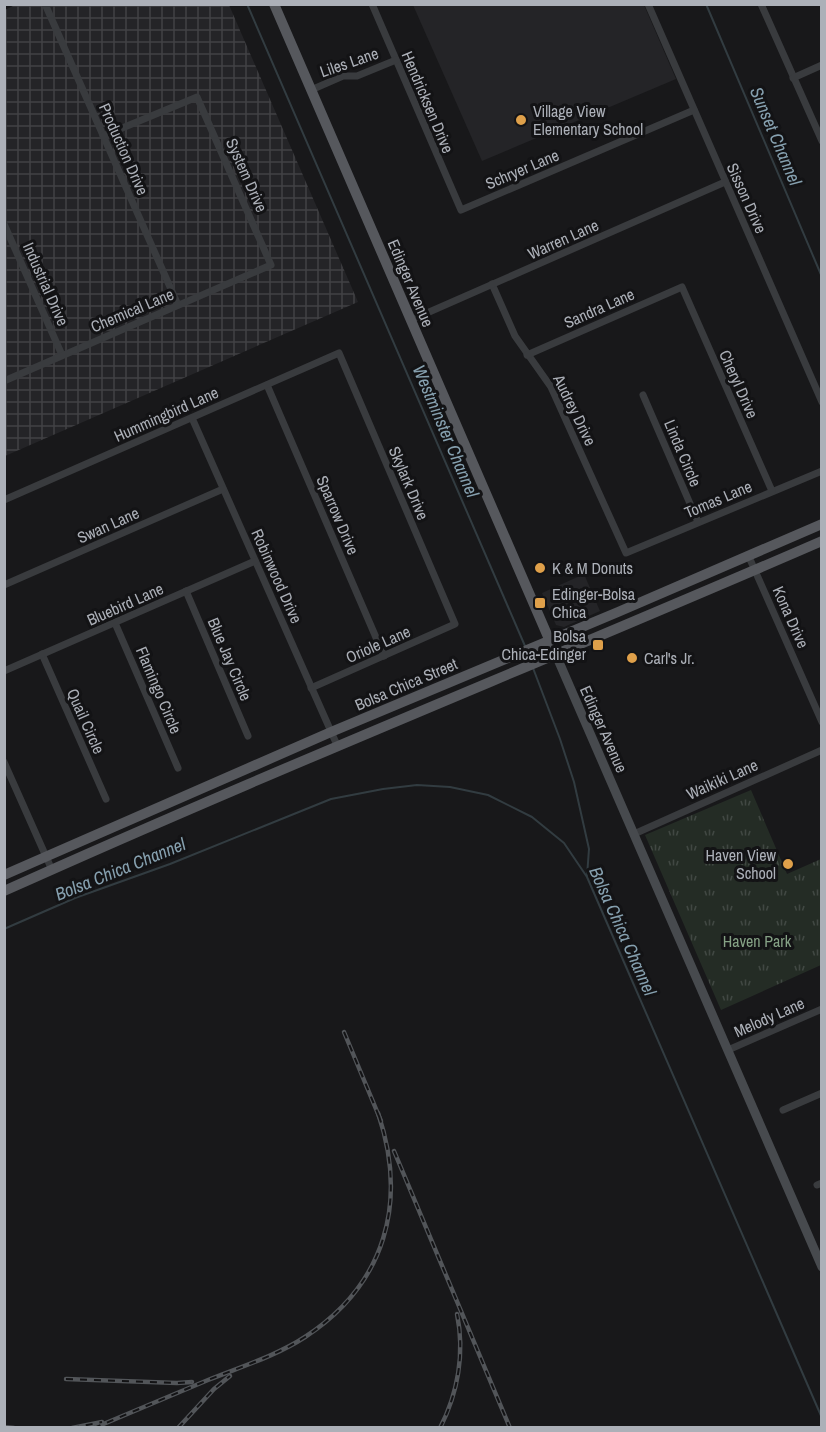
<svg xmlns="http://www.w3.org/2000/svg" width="826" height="1432" font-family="'Archivo Narrow',sans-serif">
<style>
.built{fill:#242427}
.industrial{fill:url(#industrial-grid)}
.grass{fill:url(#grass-tufts)}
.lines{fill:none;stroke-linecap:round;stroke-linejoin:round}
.stream{stroke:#323c41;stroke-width:2}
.minor{stroke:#393b3e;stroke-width:7}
.secondary{stroke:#474a4e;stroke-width:9}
.primary{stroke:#56585d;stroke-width:10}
.rail-casing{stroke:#525559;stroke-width:4.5}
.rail{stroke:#131315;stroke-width:2;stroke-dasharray:7;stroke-linecap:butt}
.poi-dot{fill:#dfa04a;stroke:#131315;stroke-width:2}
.labels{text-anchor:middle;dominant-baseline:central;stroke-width:6;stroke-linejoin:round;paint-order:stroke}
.street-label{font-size:16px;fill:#acb0b8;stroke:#131315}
.poi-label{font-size:16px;fill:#acb0b8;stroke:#131315;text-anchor:start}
.park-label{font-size:16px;fill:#85a185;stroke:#131315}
.water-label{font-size:18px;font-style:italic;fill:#86a0af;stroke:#131315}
</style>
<defs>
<pattern id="industrial-grid" width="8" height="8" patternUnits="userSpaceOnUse" patternTransform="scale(1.5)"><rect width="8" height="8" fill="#242427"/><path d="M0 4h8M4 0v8" fill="none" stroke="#414144"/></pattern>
<pattern id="grass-tufts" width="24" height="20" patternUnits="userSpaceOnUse" patternTransform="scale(1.5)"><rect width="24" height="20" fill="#242c25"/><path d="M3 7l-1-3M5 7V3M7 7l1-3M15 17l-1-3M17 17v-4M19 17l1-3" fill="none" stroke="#414843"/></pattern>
</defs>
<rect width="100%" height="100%" fill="#18181a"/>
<g class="built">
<path d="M413 5H644L676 79 482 161Z"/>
<path d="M584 574 600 611 564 627 556 625 542 593Z"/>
</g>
<path class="industrial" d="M17 4 229 5 358 302 5 456V10Z"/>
<path class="grass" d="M751 790 787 874 821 859V965L721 1010 645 835Z"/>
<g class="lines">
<g class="stream">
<path d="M247 4 525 646"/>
<path d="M706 4 822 277"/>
<path d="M533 668 560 739 574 782 589 849 587 876"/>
<path d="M4 929 75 898 170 864 331 799 383 789 417 785 450 787 488 795 532 817 564 843 587 877 822 1418"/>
</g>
<g class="minor">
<path d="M45 4 178 305"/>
<path d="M372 4 461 210 694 110"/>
<path d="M648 4 822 402"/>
<path d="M761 4 822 141"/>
<path d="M793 78 822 65"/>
<path d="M311 90 343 76H357L396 60"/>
<path d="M4 224 62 355"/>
<path d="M492 284 515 336 551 387 626 553 822 471"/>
<path d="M411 320 725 182"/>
<path d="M527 355 682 287 772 491"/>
<path d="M4 381 271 265 197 97 103 136"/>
<path d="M267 385 384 656"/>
<path d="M643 395 698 522"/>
<path d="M192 418 337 745"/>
<path d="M4 500 339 353 455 624 311 688"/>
<path d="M749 557 822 722"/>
<path d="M4 585 223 489"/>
<path d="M186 591 248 736"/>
<path d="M115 623 178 768"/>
<path d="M42 654 106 799"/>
<path d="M4 671 255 561"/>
<path d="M4 762 52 870"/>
<path d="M634 834 822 750"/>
<path d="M728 1050 822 1009"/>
<path d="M783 1110 822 1093"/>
<path d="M817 1185 822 1183"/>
</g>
<path class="secondary" d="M556 655 822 1267"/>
<g class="primary">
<path d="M274 4 552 646"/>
<path d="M4 875 331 732 618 612 822 524"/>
<path d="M4 891C275 769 550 659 822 541"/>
</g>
<g class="rail-casing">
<g id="rail">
<path d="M344 1032 381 1121"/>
<path d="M394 1151 510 1428"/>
<path d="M66 1379 177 1383 192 1382"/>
<path d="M4 1427 14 1428"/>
<path d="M72 1428 102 1422"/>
<path d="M94 1428C132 1412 170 1396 208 1380 240 1367 276 1356 305 1337 386 1284 408 1202 378 1113"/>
<path d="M178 1428 214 1389 230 1376"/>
<path d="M440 1428C458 1393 465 1353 457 1314"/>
</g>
</g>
<use href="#rail" class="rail"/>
</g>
<g class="poi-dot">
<circle cx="521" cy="120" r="6"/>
<circle cx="540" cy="568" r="6"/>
<rect x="534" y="597" width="12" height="12" rx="3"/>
<rect x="592" y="639" width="12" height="12" rx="3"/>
<circle cx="632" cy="658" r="6"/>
<circle cx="788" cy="864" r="6"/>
</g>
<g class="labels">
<g class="street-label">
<text transform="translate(349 62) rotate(-19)">Liles Lane</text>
<text transform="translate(428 102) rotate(67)">Hendricksen Drive</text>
<text transform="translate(124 149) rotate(66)">Production Drive</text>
<text transform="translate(522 169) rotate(-23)">Schryer Lane</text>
<text transform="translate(247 175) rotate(66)">System Drive</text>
<text transform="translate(747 198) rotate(66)">Sisson Drive</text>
<text transform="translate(563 239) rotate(-24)">Warren Lane</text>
<text transform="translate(411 283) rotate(67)">Edinger Avenue</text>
<text transform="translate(46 284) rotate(66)">Industrial Drive</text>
<text transform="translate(599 308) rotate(-24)">Sandra Lane</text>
<text transform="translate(132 310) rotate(-23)">Chemical Lane</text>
<text transform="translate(739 384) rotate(66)">Cheryl Drive</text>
<text transform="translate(575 410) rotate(64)">Audrey Drive</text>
<text transform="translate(166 414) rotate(-24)">Hummingbird Lane</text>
<text transform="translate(683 453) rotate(67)">Linda Circle</text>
<text transform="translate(409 483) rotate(67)">Skylark Drive</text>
<text transform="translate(718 499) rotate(-23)">Tomas Lane</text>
<text transform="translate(338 515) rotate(67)">Sparrow Drive</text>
<text transform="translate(108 525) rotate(-24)">Swan Lane</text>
<text transform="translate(277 576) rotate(66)">Robinwood Drive</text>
<text transform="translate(125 604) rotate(-24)">Bluebird Lane</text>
<text transform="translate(791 617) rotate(66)">Kona Drive</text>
<text transform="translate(378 644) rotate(-24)">Oriole Lane</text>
<text transform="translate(230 659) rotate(67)">Blue Jay Circle</text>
<text transform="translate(406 684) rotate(-23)">Bolsa Chica Street</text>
<text transform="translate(159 690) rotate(67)">Flamingo Circle</text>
<text transform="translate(86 721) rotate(66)">Quail Circle</text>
<text transform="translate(604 729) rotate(66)">Edinger Avenue</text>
<text transform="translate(722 779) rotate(-24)">Waikiki Lane</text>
<text transform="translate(769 1017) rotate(-24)">Melody Lane</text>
</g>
<g class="poi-label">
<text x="533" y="111">Village View<tspan x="533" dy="18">Elementary School</tspan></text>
<text x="552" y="568">K &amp; M Donuts</text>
<text x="552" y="594">Edinger-Bolsa<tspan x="552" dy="18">Chica</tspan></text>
<text x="586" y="636" text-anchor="end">Bolsa<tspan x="586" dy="18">Chica-Edinger</tspan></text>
<text x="644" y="658">Carl's Jr.</text>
<text x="776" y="855" text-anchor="end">Haven View<tspan x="776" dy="18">School</tspan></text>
</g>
<g class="park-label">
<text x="757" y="941">Haven Park</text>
</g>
<g class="water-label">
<text transform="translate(776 136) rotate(67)">Sunset Channel</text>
<text transform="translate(446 431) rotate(67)">Westminster Channel</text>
<text transform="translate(120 869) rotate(-22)">Bolsa Chica Channel</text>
<text transform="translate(623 931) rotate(66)">Bolsa Chica Channel</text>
</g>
</g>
<rect width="826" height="1432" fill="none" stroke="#acb0b8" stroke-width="12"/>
</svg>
